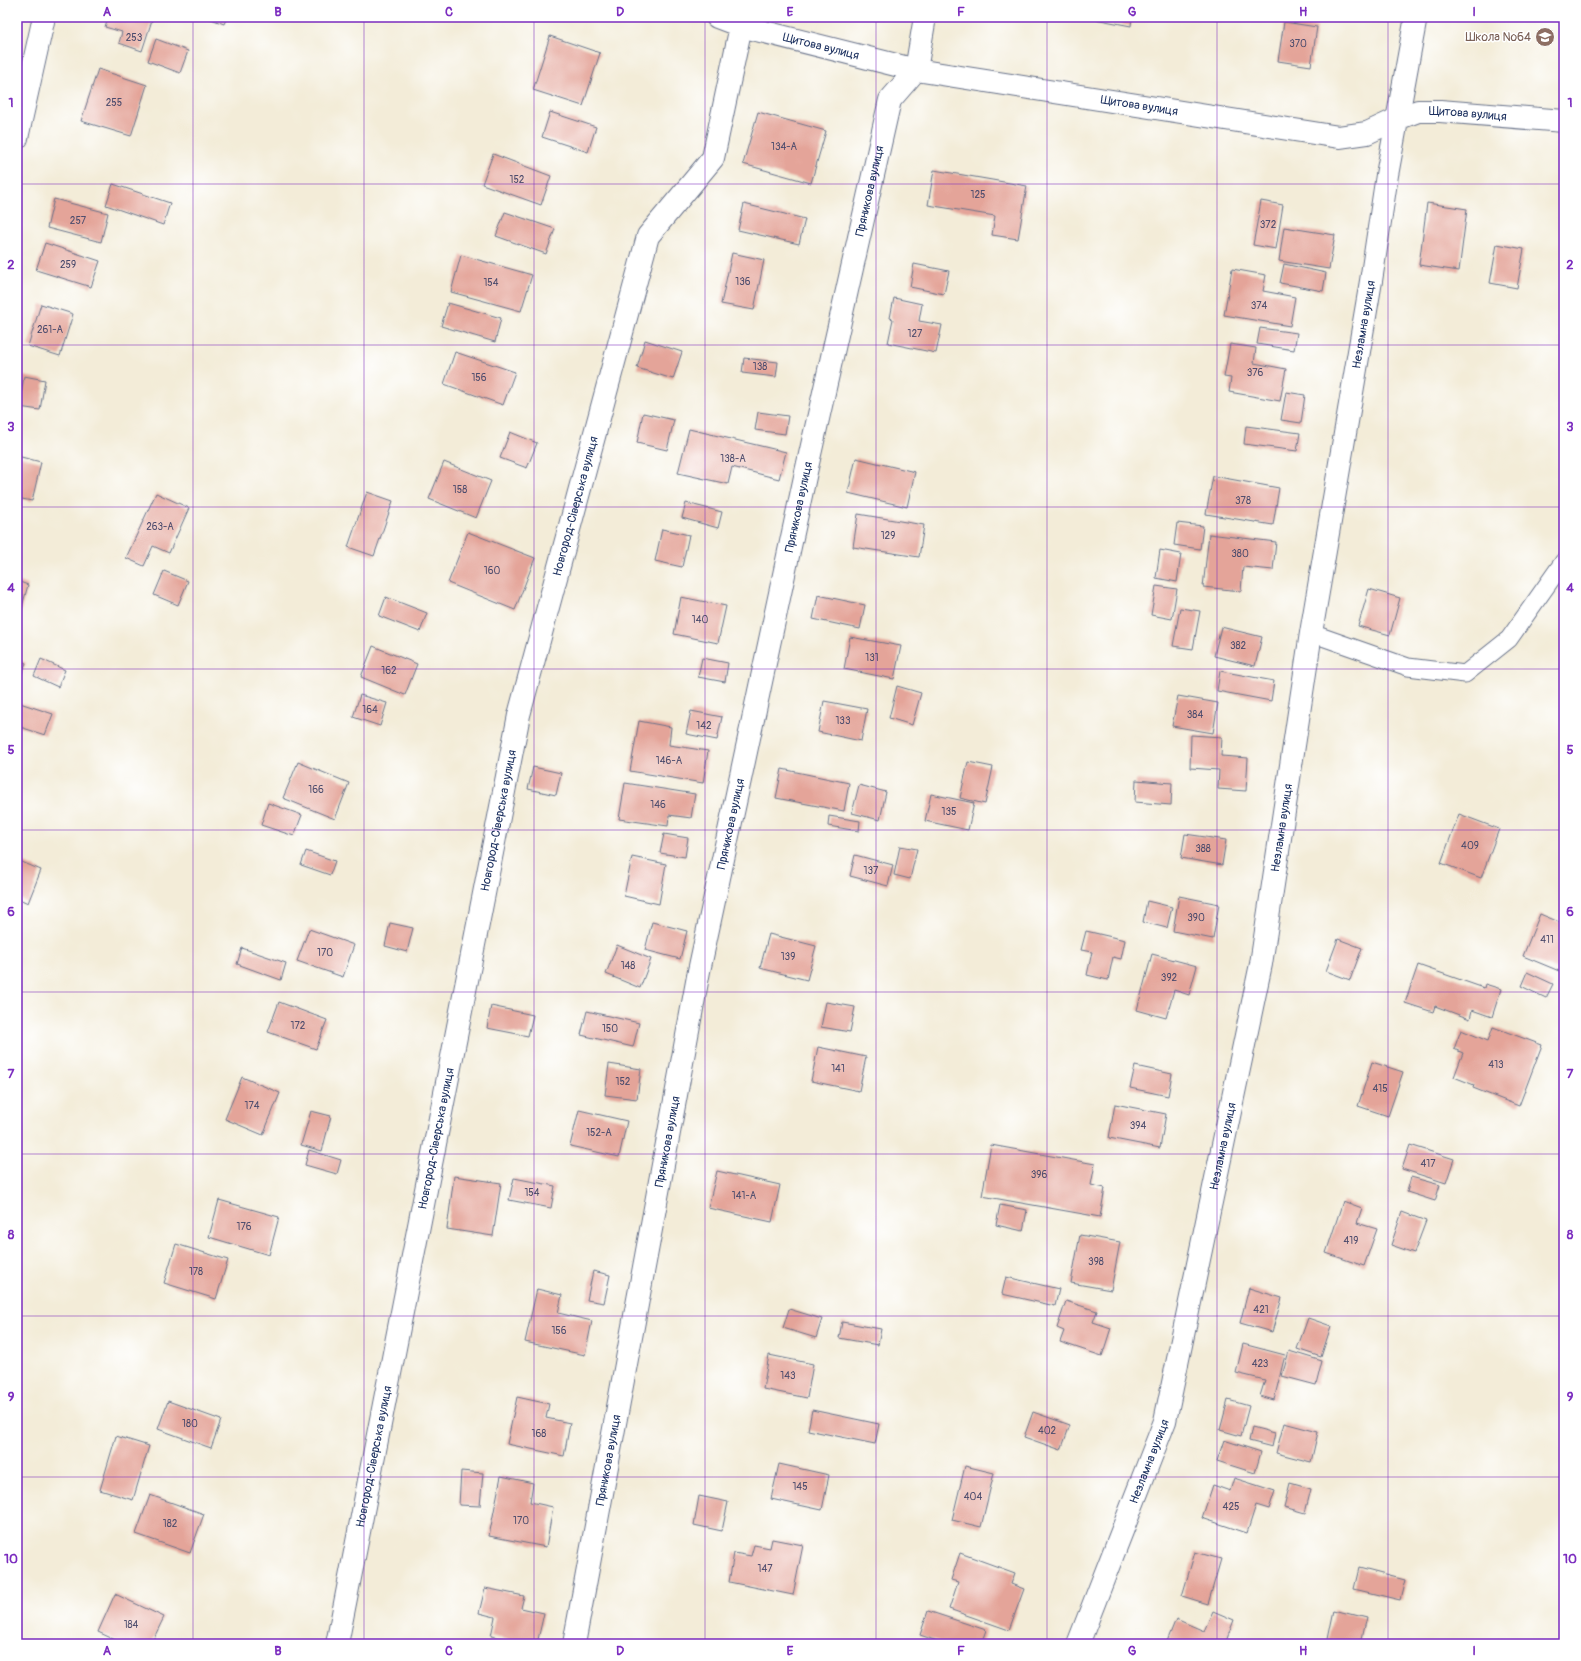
<svg xmlns="http://www.w3.org/2000/svg" width="1581" height="1661" font-family="Pangolin,sans-serif">
<style>
.building{fill:#e4a499}
.lines{fill:none;stroke-linecap:round;stroke-linejoin:round}
.service-casing{stroke:#677189;stroke-width:19}
.minor-casing{stroke:#677189;stroke-width:24}
.tertiary-casing{stroke:#677189;stroke-width:24}
.service{stroke:#fff;stroke-width:17}
.minor{stroke:#fff;stroke-width:22}
.tertiary{stroke:#fff;stroke-width:22}
.grid{fill:none;stroke:#7b2cbf;stroke-width:1;stroke-opacity:0.55}
.labels{text-anchor:middle;dominant-baseline:central;stroke-width:3;stroke-linejoin:round;paint-order:stroke}
.number-label{font-size:10px;fill:#4d4c6d}
.education-label{font-size:12px;fill:#785e54;stroke:#fff;text-anchor:end}
.street-label{font-size:12px;fill:#1b2f5e;stroke:#fff}
.neatline{fill:none;stroke:#7b2cbf;stroke-width:1.5}
.grid-label{font-size:13px;text-anchor:middle;font-weight:bold;fill:#7b2cbf}
</style>
<rect width="100%" height="100%" fill="#fff"/>
<filter id="ink" filterUnits="userSpaceOnUse"><feTurbulence type="fractalNoise" baseFrequency=".025" numOctaves="2"/><feDisplacementMap in="SourceGraphic" scale="8" xChannelSelector="R" yChannelSelector="G"/><feConvolveMatrix kernelMatrix="1 2 1 2 8 2 1 2 1" color-interpolation-filters="sRGB"/></filter>
<filter id="wash" filterUnits="userSpaceOnUse"><feTurbulence type="fractalNoise" baseFrequency=".012" numOctaves="4" result="noise"/><feDisplacementMap in="SourceGraphic" scale="16" xChannelSelector="R" yChannelSelector="G"/><feGaussianBlur stdDeviation="0.9" result="paint"/><feColorMatrix in="noise" values="0 0 0 0 0 0 0 0 0 0 0 0 0 0 0 0 0 1.4 0 .05"/><feComposite in="paint" operator="in"/></filter>
<g filter="url(#wash)">
<rect width="100%" height="100%" fill="#f3ecd8"/>
<g id="blocks">
<g class="building">
<path d="M108 17H153L142 51 119 43 122 32 105 27Z"/>
<path d="M206 17H227L224 24Z"/>
<path d="M1096 17H1132L1131 26 1095 19Z"/>
<path d="M1284 22 1317 27 1311 66 1278 61Z"/>
<path d="M550 36 600 53 583 106 533 90Z"/>
<path d="M156 39 188 51 180 73 148 61Z"/>
<path d="M98 69 147 85 131 136 81 121Z"/>
<path d="M550 112 596 127 588 152 542 137Z"/>
<path d="M758 112 826 131 811 183 743 164Z"/>
<path d="M493 154 551 176 541 205 482 184Z"/>
<path d="M934 170 1027 186 1018 239 992 235 995 216 928 205Z"/>
<path d="M113 184 170 203 163 225 106 205Z"/>
<path d="M54 199 108 213 101 242 47 228Z"/>
<path d="M1261 201 1283 205 1276 249 1253 245Z"/>
<path d="M1427 203 1467 209 1459 271 1419 265Z"/>
<path d="M744 204 805 219 799 244 738 230Z"/>
<path d="M505 212 555 229 546 254 496 236Z"/>
<path d="M1284 227 1335 235 1329 269 1279 261Z"/>
<path d="M45 243 100 261 91 287 36 270Z"/>
<path d="M1497 244 1524 249 1517 288 1490 283Z"/>
<path d="M732 253 764 260 754 310 721 304Z"/>
<path d="M461 255 532 275 521 311 451 292Z"/>
<path d="M914 264 949 271 944 294 910 287Z"/>
<path d="M1284 264 1326 273 1323 291 1280 283Z"/>
<path d="M1232 269 1266 275 1263 291 1295 297 1290 326 1224 315Z"/>
<path d="M894 298 922 304 919 321 942 325 936 353 888 343 893 319 890 318Z"/>
<path d="M448 303 501 318 495 342 441 326Z"/>
<path d="M41 304 73 314 60 356 28 346Z"/>
<path d="M1260 328 1297 333 1294 350 1257 344Z"/>
<path d="M645 340 682 352 673 379 637 368Z"/>
<path d="M1230 344 1256 348 1254 363 1286 369 1280 401 1229 392 1231 378 1224 377Z"/>
<path d="M455 352 515 372 503 405 444 384Z"/>
<path d="M744 358 778 362 776 377 742 373Z"/>
<path d="M24 376 45 380 40 410 19 407Z"/>
<path d="M1286 392 1305 395 1301 423 1281 420Z"/>
<path d="M758 412 788 416 785 434 755 430Z"/>
<path d="M643 413 674 420 667 450 637 443Z"/>
<path d="M1246 426 1300 433 1297 451 1244 444Z"/>
<path d="M689 429 786 452 779 479 732 467 728 484 678 473Z"/>
<path d="M510 432 537 443 527 468 500 458Z"/>
<path d="M17 456 41 462 32 501 17 498Z"/>
<path d="M856 458 915 472 907 507 848 493Z"/>
<path d="M444 462 491 481 476 518 429 499Z"/>
<path d="M1213 476 1279 488 1273 525 1206 514Z"/>
<path d="M367 492 393 501 374 556 348 547Z"/>
<path d="M156 493 189 508 169 553 153 546 144 566 126 558Z"/>
<path d="M686 503 722 512 718 528 682 518Z"/>
<path d="M858 514 924 525 919 557 853 547Z"/>
<path d="M1177 523 1203 526 1200 549 1174 545Z"/>
<path d="M662 529 689 535 682 567 655 561Z"/>
<path d="M468 532 535 558 515 610 448 583Z"/>
<path d="M1209 534 1276 542 1273 570 1243 567 1241 591 1203 587Z"/>
<path d="M1160 550 1181 554 1177 582 1156 578Z"/>
<path d="M164 571 188 581 178 605 154 595Z"/>
<path d="M17 581 28 585 18 621H17Z"/>
<path d="M1156 586 1177 589 1172 619 1151 615Z"/>
<path d="M1369 589 1400 598 1390 635 1358 626Z"/>
<path d="M818 595 865 605 860 629 813 619Z"/>
<path d="M386 597 427 613 420 632 379 616Z"/>
<path d="M681 597 726 606 718 643 674 634Z"/>
<path d="M1180 608 1200 611 1193 649 1173 646Z"/>
<path d="M1221 627 1262 637 1255 666 1214 656Z"/>
<path d="M850 637 901 646 894 679 844 669Z"/>
<path d="M373 646 417 664 405 695 361 677Z"/>
<path d="M702 658 728 663 725 682 698 677Z"/>
<path d="M17 659 26 663 17 685Z"/>
<path d="M41 659 65 670 58 687 34 676Z"/>
<path d="M1220 671 1274 681 1271 701 1217 691Z"/>
<path d="M897 686 921 693 912 725 889 718Z"/>
<path d="M360 695 387 703 380 726 353 717Z"/>
<path d="M1178 696 1218 703 1213 733 1172 726Z"/>
<path d="M824 701 867 709 861 741 818 732Z"/>
<path d="M17 702 53 714 45 735 17 726Z"/>
<path d="M691 711 722 717 717 740 686 734Z"/>
<path d="M639 721 671 727 669 745 708 751 703 783 630 771Z"/>
<path d="M1191 735 1222 737 1221 756 1248 758 1246 791 1218 789 1219 770 1190 768Z"/>
<path d="M298 762 349 783 335 819 283 798Z"/>
<path d="M968 762 993 767 985 804 960 798Z"/>
<path d="M533 767 561 773 556 795 528 789Z"/>
<path d="M782 769 849 783 844 811 776 798Z"/>
<path d="M1136 780 1172 783 1171 805 1135 802Z"/>
<path d="M625 783 695 794 691 818 669 815 668 826 619 819Z"/>
<path d="M859 785 886 792 880 820 852 813Z"/>
<path d="M931 794 974 803 968 830 925 821Z"/>
<path d="M268 803 302 815 294 836 261 825Z"/>
<path d="M1459 814 1499 829 1481 878 1441 863Z"/>
<path d="M829 816 860 821 859 831 828 826Z"/>
<path d="M664 834 688 838 685 857 660 853Z"/>
<path d="M1185 834 1226 840 1222 865 1181 858Z"/>
<path d="M900 846 917 849 910 879 894 875Z"/>
<path d="M306 851 335 861 330 875 301 865Z"/>
<path d="M855 855 893 865 888 886 850 876Z"/>
<path d="M632 857 666 864 659 904 624 896Z"/>
<path d="M17 860 41 870 28 903 17 898Z"/>
<path d="M1179 896 1219 904 1213 939 1173 931Z"/>
<path d="M1147 901 1172 907 1167 928 1143 922Z"/>
<path d="M1540 914 1564 924V973L1523 956Z"/>
<path d="M652 922 687 931 680 959 645 950Z"/>
<path d="M390 923 413 928 407 952 385 946Z"/>
<path d="M309 929 354 945 343 977 297 961Z"/>
<path d="M1086 931 1125 940 1121 959 1113 957 1108 980 1087 975 1092 952 1081 950Z"/>
<path d="M769 934 816 946 807 980 760 968Z"/>
<path d="M1338 939 1362 948 1350 980 1326 971Z"/>
<path d="M617 945 651 959 640 988 606 974Z"/>
<path d="M242 948 286 963 281 980 237 964Z"/>
<path d="M1152 954 1197 966 1189 995 1174 990 1166 1018 1137 1010Z"/>
<path d="M1418 965 1484 988 1485 984 1501 989 1492 1017 1472 1010 1470 1019 1435 1006 1433 1012 1405 1003Z"/>
<path d="M1527 972 1553 984 1546 998 1521 986Z"/>
<path d="M279 1002 327 1020 316 1049 268 1032Z"/>
<path d="M826 1002 855 1007 850 1032 821 1027Z"/>
<path d="M491 1006 533 1015 528 1036 487 1028Z"/>
<path d="M587 1011 639 1023 633 1047 581 1035Z"/>
<path d="M1493 1027 1542 1045 1519 1106 1473 1088 1474 1085 1454 1077 1463 1053 1454 1049 1461 1030 1488 1041Z"/>
<path d="M818 1047 866 1057 859 1091 811 1081Z"/>
<path d="M1372 1062 1403 1072 1388 1116 1358 1106Z"/>
<path d="M609 1064 641 1069 637 1099 605 1095Z"/>
<path d="M1135 1066 1172 1074 1168 1096 1130 1088Z"/>
<path d="M242 1077 280 1093 263 1135 225 1119Z"/>
<path d="M1115 1104 1166 1114 1160 1148 1109 1138Z"/>
<path d="M579 1110 627 1121 619 1157 570 1146Z"/>
<path d="M311 1111 331 1116 322 1151 301 1145Z"/>
<path d="M991 1145 1095 1164 1091 1185 1105 1188 1100 1217 982 1196Z"/>
<path d="M1410 1145 1454 1159 1446 1183 1402 1169Z"/>
<path d="M309 1150 341 1160 337 1174 305 1165Z"/>
<path d="M717 1171 780 1185 772 1222 708 1208Z"/>
<path d="M454 1176 501 1183 493 1236 447 1229Z"/>
<path d="M1411 1177 1440 1185 1435 1201 1407 1192Z"/>
<path d="M514 1178 555 1186 551 1208 509 1200Z"/>
<path d="M219 1200 279 1217 269 1255 209 1237Z"/>
<path d="M1343 1201 1362 1208 1357 1223 1377 1229 1364 1266 1326 1253Z"/>
<path d="M1000 1205 1027 1210 1023 1231 996 1225Z"/>
<path d="M1402 1212 1426 1221 1414 1253 1391 1245Z"/>
<path d="M1080 1235 1120 1242 1111 1290 1071 1283Z"/>
<path d="M176 1244 228 1260 216 1299 164 1283Z"/>
<path d="M593 1271 610 1275 604 1303 587 1300Z"/>
<path d="M1006 1277 1059 1289 1055 1306 1002 1294Z"/>
<path d="M1249 1288 1282 1298 1272 1332 1240 1323Z"/>
<path d="M537 1289 562 1295 558 1313 592 1321 585 1355 525 1342Z"/>
<path d="M1066 1301 1097 1311 1093 1322 1111 1328 1102 1356 1060 1342 1064 1331 1057 1328Z"/>
<path d="M789 1309 822 1319 816 1338 783 1328Z"/>
<path d="M1308 1318 1331 1326 1321 1357 1297 1349Z"/>
<path d="M842 1322 881 1329 878 1345 839 1338Z"/>
<path d="M1243 1344 1285 1355 1274 1400 1260 1396 1265 1380 1236 1373Z"/>
<path d="M1289 1351 1322 1361 1316 1385 1282 1376Z"/>
<path d="M769 1355 813 1364 807 1398 763 1389Z"/>
<path d="M517 1397 549 1404 546 1418 570 1423 564 1456 507 1444Z"/>
<path d="M1228 1400 1249 1406 1241 1436 1220 1430Z"/>
<path d="M168 1401 221 1420 211 1448 158 1429Z"/>
<path d="M812 1410 879 1424 875 1444 808 1430Z"/>
<path d="M1033 1412 1070 1425 1061 1450 1024 1437Z"/>
<path d="M1284 1423 1318 1432 1311 1462 1276 1453Z"/>
<path d="M1252 1427 1275 1433 1272 1447 1249 1441Z"/>
<path d="M116 1436 149 1446 133 1500 100 1490Z"/>
<path d="M1224 1440 1261 1452 1255 1473 1217 1461Z"/>
<path d="M779 1464 829 1475 822 1510 771 1499Z"/>
<path d="M965 1466 994 1473 981 1527 952 1520Z"/>
<path d="M461 1471 483 1473 480 1506 459 1505Z"/>
<path d="M501 1476 533 1483 530 1502 553 1507 546 1547 489 1536Z"/>
<path d="M1234 1478 1275 1491 1269 1509 1256 1505 1247 1533 1202 1518 1213 1485 1230 1491Z"/>
<path d="M1290 1483 1311 1489 1305 1513 1284 1507Z"/>
<path d="M150 1495 204 1514 190 1553 136 1534Z"/>
<path d="M699 1496 728 1502 722 1531 694 1525Z"/>
<path d="M772 1539 803 1545 793 1595 729 1582 734 1553 751 1556 754 1545 770 1548Z"/>
<path d="M1195 1552 1221 1559 1208 1604 1182 1596Z"/>
<path d="M960 1553 1015 1573 1011 1584 1024 1589 1009 1630 949 1609 958 1582 951 1580Z"/>
<path d="M1359 1568 1405 1580 1400 1600 1354 1589Z"/>
<path d="M485 1588 524 1596 521 1608 544 1613 537 1644H528L491 1636 495 1617 479 1613Z"/>
<path d="M115 1594 164 1617 151 1644H124L98 1632Z"/>
<path d="M1334 1610 1366 1618 1360 1644H1327Z"/>
<path d="M928 1611 986 1630 981 1644H946L920 1635Z"/>
<path d="M1213 1611 1234 1620 1225 1644H1166L1176 1619 1204 1631Z"/>
</g>
</g>
</g>
<g filter="url(#ink)">
<use href="#blocks" fill-opacity="0" stroke="#677189" stroke-width="1"/>
<g class="lines">
<g class="service-casing">
<path id="service" d="M1311 633 1408 667 1465 674 1509 639 1564 561"/>
</g>
<g class="minor-casing">
<g id="minor">
<path d="M17 138 44 17"/>
<path id="s1" d="M337 1644 519 715 648 236 713 158 741 26"/>
<path id="s2" d="M574 1644 699 971 806 472 890 100 916 70 925 17"/>
</g>
</g>
<g class="tertiary-casing">
<g id="tertiary">
<path id="s3" d="M717 17 741 26 916 70 1339 137 1367 133 1397 119 1418 111H1440L1564 121"/>
<path id="s4" d="M1078 1644 1165 1421 1261 964 1311 633 1371 281 1387 175 1416 17"/>
</g>
</g>
<use href="#service" class="service"/>
<use href="#minor" class="minor"/>
<use href="#tertiary" class="tertiary"/>
</g>
</g>
<path class="grid" d="M193 17V1644M364 17V1644M534 17V1644M705 17V1644M876 17V1644M1047 17V1644M1217 17V1644M1388 17V1644M17 184H1564M17 345H1564M17 507H1564M17 669H1564M17 830H1564M17 992H1564M17 1154H1564M17 1316H1564M17 1477H1564"/>
<defs>
<g id="school-disc" transform="scale(1)"><circle r="9.5" fill="#8d6e63" stroke="#fff"/><path d="M0-5L7-2L0 1L-7-2ZM-4 1L0 2.5L4 1V4Q0 6-4 4Z" fill="#fff"/></g>
</defs>
<g fill-rule="evenodd">
<use href="#school-disc" x="1545" y="37"/>
</g>
<g class="labels">
<g class="number-label">
<text x="134" y="38">253</text>
<text x="1298" y="44">370</text>
<text x="114" y="103">255</text>
<text x="784" y="147">134-А</text>
<text x="517" y="180">152</text>
<text x="978" y="195">125</text>
<text x="78" y="221">257</text>
<text x="1268" y="225">372</text>
<text x="68" y="265">259</text>
<text x="743" y="282">136</text>
<text x="491" y="283">154</text>
<text x="1259" y="306">374</text>
<text x="50" y="330">261-А</text>
<text x="915" y="334">127</text>
<text x="760" y="367">138</text>
<text x="1255" y="373">376</text>
<text x="479" y="378">156</text>
<text x="733" y="459">138-А</text>
<text x="460" y="490">158</text>
<text x="1243" y="501">378</text>
<text x="160" y="527">263-А</text>
<text x="888" y="536">129</text>
<text x="1240" y="554">380</text>
<text x="492" y="571">160</text>
<text x="700" y="620">140</text>
<text x="1238" y="646">382</text>
<text x="872" y="658">131</text>
<text x="389" y="671">162</text>
<text x="370" y="710">164</text>
<text x="1195" y="715">384</text>
<text x="843" y="721">133</text>
<text x="704" y="726">142</text>
<text x="669" y="761">146-А</text>
<text x="316" y="790">166</text>
<text x="658" y="805">146</text>
<text x="949" y="812">135</text>
<text x="1470" y="846">409</text>
<text x="1203" y="849">388</text>
<text x="871" y="871">137</text>
<text x="1196" y="918">390</text>
<text x="1547" y="940">411</text>
<text x="325" y="953">170</text>
<text x="788" y="957">139</text>
<text x="628" y="966">148</text>
<text x="1169" y="978">392</text>
<text x="298" y="1026">172</text>
<text x="610" y="1029">150</text>
<text x="1496" y="1065">413</text>
<text x="838" y="1069">141</text>
<text x="623" y="1082">152</text>
<text x="1380" y="1089">415</text>
<text x="252" y="1106">174</text>
<text x="1138" y="1126">394</text>
<text x="599" y="1133">152-А</text>
<text x="1428" y="1164">417</text>
<text x="1039" y="1175">396</text>
<text x="532" y="1193">154</text>
<text x="744" y="1196">141-А</text>
<text x="244" y="1227">176</text>
<text x="1351" y="1241">419</text>
<text x="1096" y="1262">398</text>
<text x="196" y="1272">178</text>
<text x="1261" y="1310">421</text>
<text x="559" y="1331">156</text>
<text x="1260" y="1364">423</text>
<text x="788" y="1376">143</text>
<text x="190" y="1424">180</text>
<text x="1047" y="1431">402</text>
<text x="539" y="1434">168</text>
<text x="800" y="1487">145</text>
<text x="973" y="1497">404</text>
<text x="1231" y="1507">425</text>
<text x="521" y="1521">170</text>
<text x="170" y="1524">182</text>
<text x="765" y="1569">147</text>
<text x="131" y="1625">184</text>
</g>
<g class="education-label">
<text x="1531" y="37">Школа №64</text>
</g>
<g class="street-label">
<text stroke="none"><textPath href="#s3" startOffset="108">Щитова вулиця</textPath></text>
<text stroke="none"><textPath href="#s3" startOffset="432">Щитова вулиця</textPath></text>
<text stroke="none"><textPath href="#s3" startOffset="768">Щитова вулиця</textPath></text>
<text stroke="none"><textPath href="#s2" startOffset="1483">Пряникова вулиця</textPath></text>
<text stroke="none"><textPath href="#s4" startOffset="1354">Незламна вулиця</textPath></text>
<text stroke="none"><textPath href="#s1" startOffset="1163">Новгород-Сіверська вулиця</textPath></text>
<text stroke="none"><textPath href="#s2" startOffset="1159">Пряникова вулиця</textPath></text>
<text stroke="none"><textPath href="#s1" startOffset="839">Новгород-Сіверська вулиця</textPath></text>
<text stroke="none"><textPath href="#s2" startOffset="835">Пряникова вулиця</textPath></text>
<text stroke="none"><textPath href="#s4" startOffset="844">Незламна вулиця</textPath></text>
<text stroke="none"><textPath href="#s1" startOffset="515">Новгород-Сіверська вулиця</textPath></text>
<text stroke="none"><textPath href="#s2" startOffset="511">Пряникова вулиця</textPath></text>
<text stroke="none"><textPath href="#s4" startOffset="520">Незламна вулиця</textPath></text>
<text stroke="none"><textPath href="#s1" startOffset="191">Новгород-Сіверська вулиця</textPath></text>
<text stroke="none"><textPath href="#s2" startOffset="187">Пряникова вулиця</textPath></text>
<text stroke="none"><textPath href="#s4" startOffset="196">Незламна вулиця</textPath></text>
</g>
</g>
<rect width="1581" height="1661" fill="none" stroke="#fff" stroke-width="44"/>
<rect x="22" y="22" width="1537" height="1617" class="neatline"/>
<g class="grid-label">
<text x="107" y="16">A</text>
<text x="278" y="16">B</text>
<text x="449" y="16">C</text>
<text x="620" y="16">D</text>
<text x="790" y="16">E</text>
<text x="961" y="16">F</text>
<text x="1132" y="16">G</text>
<text x="1303" y="16">H</text>
<text x="1474" y="16">I</text>
<text x="11" y="107">1</text>
<text x="1570" y="107">1</text>
<text x="11" y="269">2</text>
<text x="1570" y="269">2</text>
<text x="11" y="431">3</text>
<text x="1570" y="431">3</text>
<text x="11" y="592">4</text>
<text x="1570" y="592">4</text>
<text x="11" y="754">5</text>
<text x="1570" y="754">5</text>
<text x="11" y="916">6</text>
<text x="1570" y="916">6</text>
<text x="11" y="1078">7</text>
<text x="1570" y="1078">7</text>
<text x="11" y="1239">8</text>
<text x="1570" y="1239">8</text>
<text x="11" y="1401">9</text>
<text x="1570" y="1401">9</text>
<text x="11" y="1563">10</text>
<text x="1570" y="1563">10</text>
<text x="107" y="1655">A</text>
<text x="278" y="1655">B</text>
<text x="449" y="1655">C</text>
<text x="620" y="1655">D</text>
<text x="790" y="1655">E</text>
<text x="961" y="1655">F</text>
<text x="1132" y="1655">G</text>
<text x="1303" y="1655">H</text>
<text x="1474" y="1655">I</text>
</g>
</svg>
